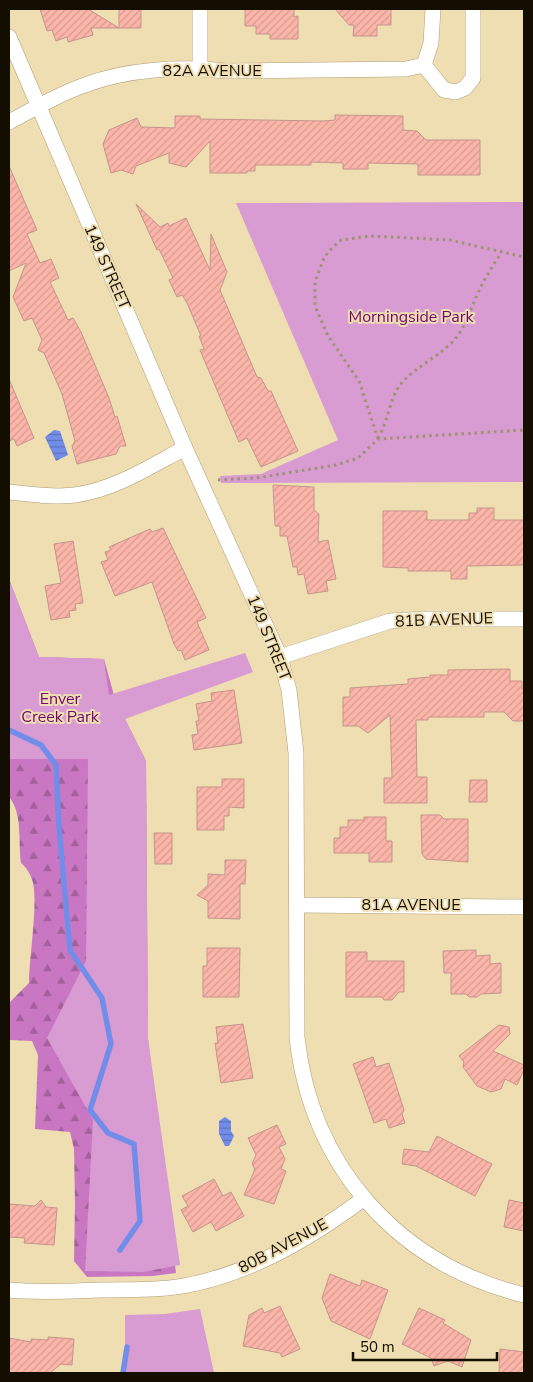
<svg xmlns="http://www.w3.org/2000/svg" width="533" height="1382" font-family="'Nunito Sans',sans-serif">
<style>
.forest{fill:url(#forest-firs)}
.green{fill:#d89bd2}
.water{fill:url(#water-rules)}
.lines{fill:none;stroke-linecap:round;stroke-linejoin:round}
.stream{stroke:#728de9;stroke-width:5.5}
.building{fill:url(#building-hatch);stroke:#c5948b}
.street-casing{stroke:#ae9e74;stroke-width:16}
.path{stroke:#9f9271;stroke-width:3;stroke-dasharray:2.5 4;stroke-linecap:butt}
.street{stroke:#fff;stroke-width:15}
.labels{text-anchor:middle;dominant-baseline:central;stroke-width:4;stroke-linejoin:round;paint-order:stroke}
.street-label{font-size:16px;fill:#140e01;stroke:#efdeb2}
.park-label{font-size:16px;fill:#71066e;stroke:#efdeb2}
</style>
<defs>
<pattern id="forest-firs" width="22" height="20" patternUnits="userSpaceOnUse" patternTransform="scale(1.25)"><rect width="22" height="20" fill="#ca77c3"/><path d="M5 1l3.5 6h-7zM16 11l3.5 6h-7z" fill="#a3609c"/></pattern>
<pattern id="water-rules" width="6" height="5" patternUnits="userSpaceOnUse" patternTransform="scale(1.25)"><rect width="6" height="5" fill="#728de9"/><path d="M0 2.5h6" fill="none" stroke="#5c72ba"/></pattern>
<pattern id="building-hatch" width="6" height="6" patternUnits="userSpaceOnUse" patternTransform="scale(1.25)"><rect width="6" height="6" fill="#fcb6a9"/><path d="M-1 1l2-2M0 6l6-6M5 7l2-2" fill="none" stroke="#d79b90"/></pattern>
</defs>
<rect width="100%" height="100%" fill="#efdeb2"/>
<path class="forest" d="M9 579 39 657 104 659 115 699 146 761 148 1039 176 1273 153 1276 87 1277 74 1261 75 1203 74 1149 70 1132 35 1129 38 1055 32 1041 9 1040V1003L29 983C29 957 38 906 33 883 31 875 27 868 21 863 18 842 23 814 9 797Z"/>
<g class="green">
<path d="M524 202V482L221 483 220 476 261 474 338 440 236 203Z"/>
<path d="M9 579 39 657 104 659 109 695 245 653 253 672 125 719 146 761 148 1039 180 1265 143 1272 85 1271 93 1120 47 1038 86 961 88 759H9Z"/>
<path d="M200 1309 214 1373H125V1315L165 1314Z"/>
</g>
<g class="water">
<path d="M54 430 60 431 68 455 56 461 45 437Z"/>
<path d="M225 1117 231 1121V1131L234 1136 229 1146H225L219 1134V1121Z"/>
</g>
<g class="lines">
<g class="stream">
<path d="M9 730 41 745 56 765 59 827 70 950 102 998 111 1044 90 1110 108 1133 134 1144 140 1221 120 1250"/>
<path d="M123 1373 127 1347"/>
</g>
</g>
<g class="building">
<path d="M40 9H88L119 28V9H141V28H91L93 35 68 42 67 37 56 41 52 30 47 31Z"/>
<path d="M245 9H294V17L298 16V39H270V34H256V26H245Z"/>
<path d="M335 9H391V25H377V36H353L354 25H349Z"/>
<path d="M335 115 403 116V130L417 131 426 140H480V175H418V164L368 163V169H343V163L311 162V165H255V171H247V173H210V141L186 167 169 163V153L136 166 133 174 121 170 111 173 103 144 109 130 137 118 141 127 175 128V116H200V119L323 121 335 120Z"/>
<path d="M9 166 37 230 27 234 40 263 51 259 59 278 50 282 68 320 73 318 81 332 109 398 115 417 117 416 126 446H120L116 454 77 464 72 446 75 441 62 394 44 353 38 350 42 340 32 318 24 321 13 297 26 263 9 271Z"/>
<path d="M136 204 160 227 168 223 169 226 186 218 210 270 211 234 227 272 220 290 257 377 261 378 268 391H271L298 451 261 467 247 438 239 442 200 350 204 349 199 336H201L187 303 182 295 177 297 169 280 173 278 159 249 157 250Z"/>
<path d="M9 379 34 438 17 446 14 439 9 441Z"/>
<path d="M273 485 314 487V510L319 514 318 542 328 540 336 579 326 581 328 591 308 594 304 574 298 575 297 567H293L287 536H280V526H275Z"/>
<path d="M477 508H494V520H524V565L467 566V579H451V571H408V568L383 567V511H427V520H469V513H477Z"/>
<path d="M163 528 206 618 197 622 209 650 185 660 181 650 178 651 174 644 152 582 115 596 101 562 108 560 105 552 111 550 109 547 150 529 152 532Z"/>
<path d="M73 541 83 603 75 604 76 610 69 611 70 617 51 620 45 586 61 583 54 544Z"/>
<path d="M510 669V681H522V689H524V721H513L504 712H484V717H428V720H416L417 777H427V803H384V778H392L390 715 368 733 358 726H343V697H350V688L408 684V679L430 677V675H448V670Z"/>
<path d="M234 690 242 743 194 750 192 735 198 734 196 721H199L196 704 212 701 211 693Z"/>
<path d="M222 779H244V808L229 807V816H224V830H197V787H222Z"/>
<path d="M470 780H487V802H469Z"/>
<path d="M421 815H440L444 819H468V862L426 859 422 854Z"/>
<path d="M364 817H386V841H392V862H369V853H334V838H340V827H348V820H364Z"/>
<path d="M154 833H172V864H155Z"/>
<path d="M225 860H246L245 884H240V919L208 918V901L197 895 208 885V874L225 875Z"/>
<path d="M207 948H240L239 997H203V966H207Z"/>
<path d="M476 950V956L490 955V964L501 963V993L481 994 477 997H469L466 994H451V973H444L443 951Z"/>
<path d="M346 952H367V961H404V992H399L392 1000H384L382 997H346Z"/>
<path d="M243 1024 253 1078 221 1083 215 1043H218L216 1027Z"/>
<path d="M499 1025 509 1027 510 1034 493 1051 524 1065V1070L517 1085 505 1079 501 1089 491 1092 477 1086 463 1067 464 1062 459 1056Z"/>
<path d="M373 1057 376 1067 389 1063 404 1110 402 1114 405 1123 389 1128 386 1119 374 1123 353 1064Z"/>
<path d="M277 1125 286 1144 279 1147 285 1159 281 1169 286 1171 274 1204 244 1195 255 1169 252 1164 256 1155 248 1138Z"/>
<path d="M437 1136 492 1164 475 1196 416 1166 402 1164 404 1149 429 1152Z"/>
<path d="M214 1179 223 1196 231 1192 244 1216 216 1231 211 1222 193 1232 181 1210 188 1206 182 1196Z"/>
<path d="M41 1200 46 1207 57 1208 54 1245 24 1243 25 1238 9 1237V1204L35 1206Z"/>
<path d="M509 1200 524 1203V1231L504 1227Z"/>
<path d="M330 1274 360 1286 362 1280 388 1290 370 1339 331 1321 322 1298Z"/>
<path d="M280 1306 300 1349 282 1357 280 1353 243 1346 249 1315 262 1308 264 1313Z"/>
<path d="M419 1308 445 1320 443 1323 471 1340 462 1367 448 1361 434 1366 431 1358 402 1344Z"/>
<path d="M48 1337 74 1339 72 1365 61 1364 50 1373H9V1338L31 1342V1339L48 1340Z"/>
<path d="M500 1349 524 1352V1373H499Z"/>
</g>
<g class="lines">
<g class="street-casing">
<g id="street">
<path d="M9 37 185 448 280 657 289 690 296 753 297 1037C311 1167 398 1264 524 1295"/>
<path d="M424 65 444 90 456 92 465 88 473 78V9"/>
<path d="M424 65 431 43 433 9"/>
<path d="M200 68V9"/>
<path d="M9 122C34 109 58 94 85 85 127 69 181 66 226 71L406 69 424 65"/>
<path d="M9 492C30 494 53 498 75 495 114 490 151 466 185 448"/>
<path d="M280 657 390 621 427 619H524"/>
<path d="M297 905 524 907"/>
<path d="M9 1290C39 1293 70 1291 100 1290 127 1289 156 1291 183 1286 247 1275 311 1238 363 1199"/>
</g>
</g>
<g class="path">
<path d="M378 438C388 422 390 398 400 385 416 365 443 356 458 335 468 322 471 307 478 293 484 279 493 266 501 253"/>
<path d="M378 439 359 381 328 336 315 306V282L324 258 329 251 341 240 370 236 450 240 524 257"/>
<path d="M218 480 256 478 336 465 358 458 378 439 524 430"/>
</g>
<use href="#street" class="street"/>
</g>
<g class="labels">
<g class="street-label">
<text x="212" y="71">82A AVENUE</text>
<text transform="translate(107 267) rotate(66)">149 STREET</text>
<text transform="translate(444 620) rotate(-2)">81B AVENUE</text>
<text transform="translate(269 638) rotate(68)">149 STREET</text>
<text x="411" y="905">81A AVENUE</text>
<text transform="translate(283 1246) rotate(-28)">80B AVENUE</text>
</g>
<g class="park-label">
<text x="411" y="317">Morningside Park</text>
<text x="60" y="699">Enver<tspan x="60" dy="18">Creek Park</tspan></text>
</g>
</g>
<rect width="533" height="1382" fill="none" stroke="#140e01" stroke-width="20"/>
<path d="M353 1352v8h144v-8" fill="none" stroke="#140e01" stroke-width="2.5"/>
<text x="360" y="1352" font-size="15" fill="#140e01" stroke="#efdeb2" stroke-width="4" paint-order="stroke">50 m</text>
</svg>
